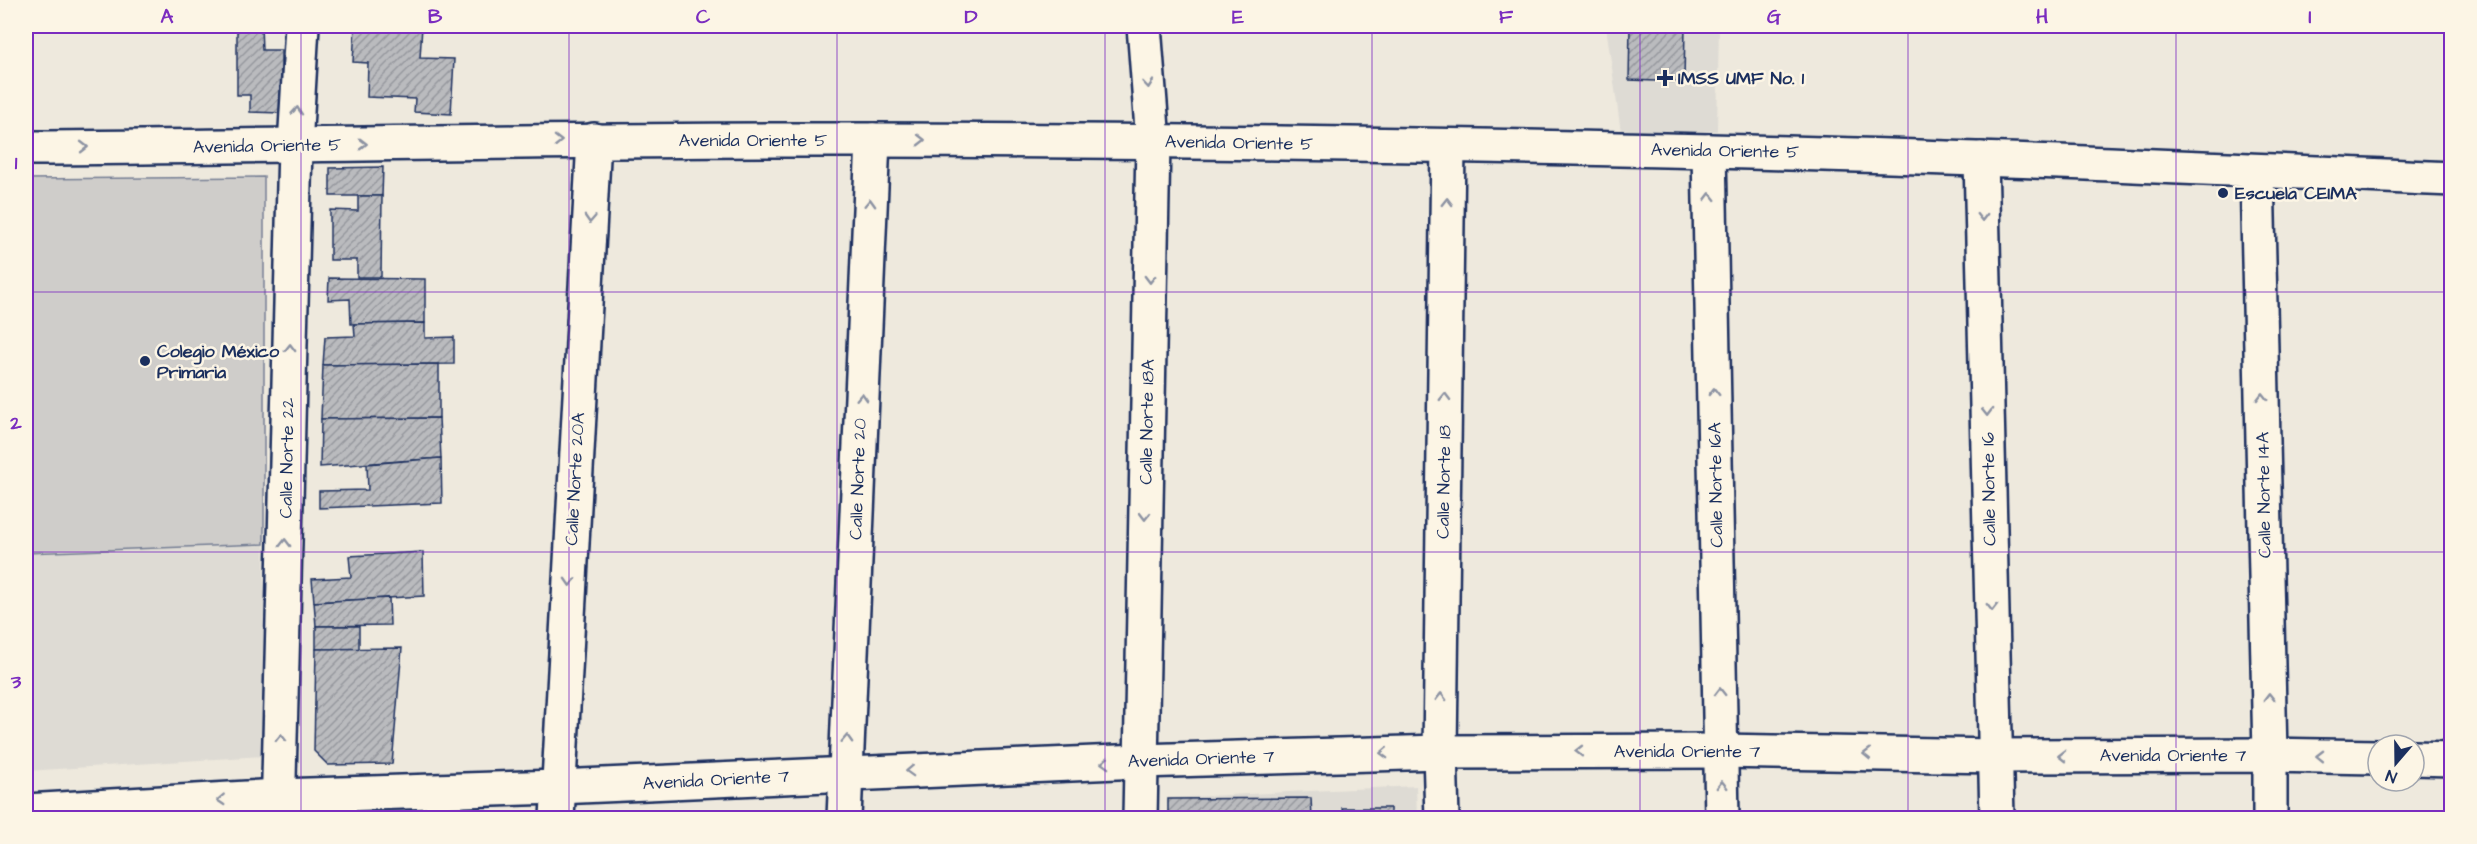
<svg xmlns="http://www.w3.org/2000/svg" width="2477" height="844" font-family="'Architects Daughter',sans-serif">
<style>
.built{fill:#dedbd4}
.green{fill:#cfcdca;stroke:#757e94;stroke-width:1.5}
.building{fill:url(#building-hatch);stroke:#1b2f5e;stroke-width:1.5}
.lines{fill:none;stroke-linecap:round;stroke-linejoin:round}
.street-casing{stroke:#1b2f5e;stroke-width:38}
.secondary-casing{stroke:#1b2f5e;stroke-width:38}
.street{stroke:#fcf5e5;stroke-width:33}
.secondary{stroke:#fcf5e5;stroke-width:33}
.oneway{stroke:#8c92a2}
.grid{fill:none;stroke:#7b2cbf;stroke-width:1.5;stroke-opacity:0.55}
.poi-dot{fill:#1b2f5e;stroke:#fcf5e5;stroke-width:2}
.labels{text-anchor:middle;dominant-baseline:central;stroke-width:5;stroke-linejoin:round;paint-order:stroke}
.poi-label{font-size:18px;font-weight:bold;fill:#1b2f5e;stroke:#fcf5e5;text-anchor:start}
.street-label{font-size:18px;fill:#1b2f5e;stroke:#fcf5e5}
.neatline{fill:none;stroke:#7b2cbf;stroke-width:2}
.grid-label{font-size:20px;text-anchor:middle;font-weight:bold;fill:#7b2cbf}
</style>
<defs>
<pattern id="building-hatch" width="6" height="6" patternUnits="userSpaceOnUse" patternTransform="scale(1.5)"><rect width="6" height="6" fill="#babbbe"/><path d="M-1 1l2-2M0 6l6-6M5 7l2-2" fill="none" stroke="#96989e"/></pattern>
</defs>
<rect width="100%" height="100%" fill="#eee9dd"/>
<filter id="ink" filterUnits="userSpaceOnUse"><feTurbulence type="fractalNoise" baseFrequency=".0167" numOctaves="2"/><feDisplacementMap in="SourceGraphic" scale="12" xChannelSelector="R" yChannelSelector="G"/><feConvolveMatrix kernelMatrix="1 2 1 2 8 2 1 2 1" color-interpolation-filters="sRGB"/></filter>
<g filter="url(#ink)">
<g class="built">
<path d="M1606 26H1719L1717 131 1621 132Z"/>
<path d="M264 177V756L26 771V179Z"/>
<path d="M1416 786 1417 818H1168L1167 798Z"/>
</g>
<path class="green" d="M264 177V544L26 553V179Z"/>
<g class="building">
<path d="M237 26H261L262 50H281V113L250 112V95H237Z"/>
<path d="M355 26H422L420 58 454 59 451 114 414 112 415 99 367 97 368 63 353 62Z"/>
<path d="M1628 26H1685L1684 82 1629 80 1630 26Z"/>
<path d="M383 167 382 196H330V168Z"/>
<path d="M358 196H382L381 277H357V260H330V210L358 211Z"/>
<path d="M329 278 425 279V323L351 324 350 299 328 300Z"/>
<path d="M425 323V338L454 337V364L323 365 325 337 355 336 354 324Z"/>
<path d="M439 364V418L321 419 323 365Z"/>
<path d="M439 418 441 458 320 467 321 419Z"/>
<path d="M441 458 442 503 319 508V491L368 490 367 464Z"/>
<path d="M423 552 424 596 314 602 312 579 351 577 349 556Z"/>
<path d="M389 598 390 625 316 626 314 602Z"/>
<rect x="316" y="626" width="43" height="23"/>
<path d="M402 648 392 764 328 765 314 751 316 649Z"/>
<path d="M1311 798 1312 818H1168V799Z"/>
<path d="M411 808 453 809 452 818H411Z"/>
<path d="M1342 808H1390V818H1343Z"/>
</g>
<g class="lines">
<g class="street-casing">
<g id="street">
<path d="M26 148C306 146 586 139 867 140 1237 141 1607 146 1976 159 2135 164 2293 172 2452 179"/>
<path d="M1709 151 1722 818"/>
<path d="M1981 159 1997 818"/>
<path d="M2257 171 2270 755V818"/>
<path d="M278 818 295 146 302 26"/>
<path d="M557 818 594 140"/>
<path d="M844 818 873 140"/>
<path d="M1140 818 1153 142 1144 26"/>
<path d="M1442 818 1440 752 1448 146"/>
</g>
</g>
<g class="secondary-casing">
<g id="secondary">
<path d="M2414 758 2452 759"/>
<path d="M26 811 279 796 558 787 1140 761 1440 752 1721 751 1996 756 2270 755 2378 757"/>
</g>
</g>
<use href="#street" class="street"/>
<use href="#secondary" class="secondary"/>
</g>
<defs><path id="oneway-chevron" d="M-2-3.5L2.5 0L-2 3.5" fill="none" stroke-width="1.6" stroke-linecap="round" stroke-linejoin="round" transform="scale(1.5)"/></defs>
<g class="oneway">
<use href="#oneway-chevron" transform="translate(1148 84) rotate(85)"/>
<use href="#oneway-chevron" transform="translate(297 111) rotate(-86)"/>
<use href="#oneway-chevron" transform="translate(921 140)"/>
<use href="#oneway-chevron" transform="translate(558 141) rotate(-1)"/>
<use href="#oneway-chevron" transform="translate(363 144) rotate(-1)"/>
<use href="#oneway-chevron" transform="translate(84 147)"/>
<use href="#oneway-chevron" transform="translate(1710 197) rotate(-91)"/>
<use href="#oneway-chevron" transform="translate(1447 202) rotate(-89)"/>
<use href="#oneway-chevron" transform="translate(870 203) rotate(-88)"/>
<use href="#oneway-chevron" transform="translate(1982 217) rotate(89)"/>
<use href="#oneway-chevron" transform="translate(590 219) rotate(93)"/>
<use href="#oneway-chevron" transform="translate(1150 279) rotate(91)"/>
<use href="#oneway-chevron" transform="translate(290 348) rotate(-89)"/>
<use href="#oneway-chevron" transform="translate(1714 392) rotate(-91)"/>
<use href="#oneway-chevron" transform="translate(862 397) rotate(-88)"/>
<use href="#oneway-chevron" transform="translate(1445 397) rotate(-89)"/>
<use href="#oneway-chevron" transform="translate(2262 397) rotate(-91)"/>
<use href="#oneway-chevron" transform="translate(1987 412) rotate(89)"/>
<use href="#oneway-chevron" transform="translate(1145 516) rotate(91)"/>
<use href="#oneway-chevron" transform="translate(285 543) rotate(-89)"/>
<use href="#oneway-chevron" transform="translate(570 582) rotate(93)"/>
<use href="#oneway-chevron" transform="translate(1992 607) rotate(89)"/>
<use href="#oneway-chevron" transform="translate(1720 692) rotate(-91)"/>
<use href="#oneway-chevron" transform="translate(1441 697) rotate(-89)"/>
<use href="#oneway-chevron" transform="translate(2269 697) rotate(-91)"/>
<use href="#oneway-chevron" transform="translate(281 738) rotate(-89)"/>
<use href="#oneway-chevron" transform="translate(847 739) rotate(-88)"/>
<use href="#oneway-chevron" transform="translate(1579 751) rotate(180)"/>
<use href="#oneway-chevron" transform="translate(1384 753) rotate(178)"/>
<use href="#oneway-chevron" transform="translate(1867 754) rotate(-179)"/>
<use href="#oneway-chevron" transform="translate(2062 756) rotate(180)"/>
<use href="#oneway-chevron" transform="translate(2320 756) rotate(-179)"/>
<use href="#oneway-chevron" transform="translate(1105 763) rotate(178)"/>
<use href="#oneway-chevron" transform="translate(910 771) rotate(178)"/>
<use href="#oneway-chevron" transform="translate(1722 785) rotate(-91)"/>
<use href="#oneway-chevron" transform="translate(221 800) rotate(177)"/>
</g>
</g>
<path class="grid" d="M301 26V818M569 26V818M837 26V818M1105 26V818M1372 26V818M1640 26V818M1908 26V818M2176 26V818M26 292H2452M26 552H2452"/>
<g class="poi-dot">
<path d="M1662 69h6v6h6v6h-6v6h-6v-6h-6v-6h6z"/>
<circle cx="2223" cy="193" r="6"/>
<circle cx="145" cy="361" r="6"/>
</g>
<g class="labels">
<g class="poi-label">
<text x="1678" y="78">IMSS UMF No. 1</text>
<text x="2235" y="193">Escuela CEIMA</text>
<text x="157" y="351">Colegio México<tspan x="157" dy="21">Primaria</tspan></text>
</g>
<g class="street-label">
<text x="753" y="140">Avenida Oriente 5</text>
<text transform="translate(1239 143) rotate(1)">Avenida Oriente 5</text>
<text transform="translate(267 146) rotate(-1)">Avenida Oriente 5</text>
<text transform="translate(1725 151) rotate(1)">Avenida Oriente 5</text>
<text transform="translate(1147 422) rotate(-89)">Calle Norte 18A</text>
<text transform="translate(287 458) rotate(-89)">Calle Norte 22</text>
<text transform="translate(575 479) rotate(-87)">Calle Norte 20A</text>
<text transform="translate(858 479) rotate(-88)">Calle Norte 20</text>
<text transform="translate(1444 482) rotate(-89)">Calle Norte 18</text>
<text transform="translate(1716 485) rotate(-91)">Calle Norte 16A</text>
<text transform="translate(1989 489) rotate(-91)">Calle Norte 16</text>
<text transform="translate(2264 495) rotate(-91)">Calle Norte 14A</text>
<text x="1687" y="751">Avenida Oriente 7</text>
<text x="2173" y="755">Avenida Oriente 7</text>
<text transform="translate(1201 759) rotate(-2)">Avenida Oriente 7</text>
<text transform="translate(716 780) rotate(-3)">Avenida Oriente 7</text>
</g>
</g>
<rect width="2477" height="844" fill="none" stroke="#fcf5e5" stroke-width="66"/>
<g transform="translate(2396 763) rotate(200)"><circle r="28" fill="#fcf5e5" stroke="#a2a6af" stroke-width="1.5"/>
<path d="M0-4.5L10 22L0 15L-10 22Z" fill="#1b2f5e"/>
<text y="-9" font-size="16" font-weight="bold" text-anchor="middle" fill="#1b2f5e">N</text>
</g>
<rect x="33" y="33" width="2411" height="778" class="neatline"/>
<g class="grid-label">
<text x="167" y="23">A</text>
<text x="435" y="23">B</text>
<text x="703" y="23">C</text>
<text x="971" y="23">D</text>
<text x="1238" y="23">E</text>
<text x="1506" y="23">F</text>
<text x="1774" y="23">G</text>
<text x="2042" y="23">H</text>
<text x="2310" y="23">I</text>
<text x="16" y="169">1</text>
<text x="16" y="429">2</text>
<text x="16" y="688">3</text>
</g>
</svg>
